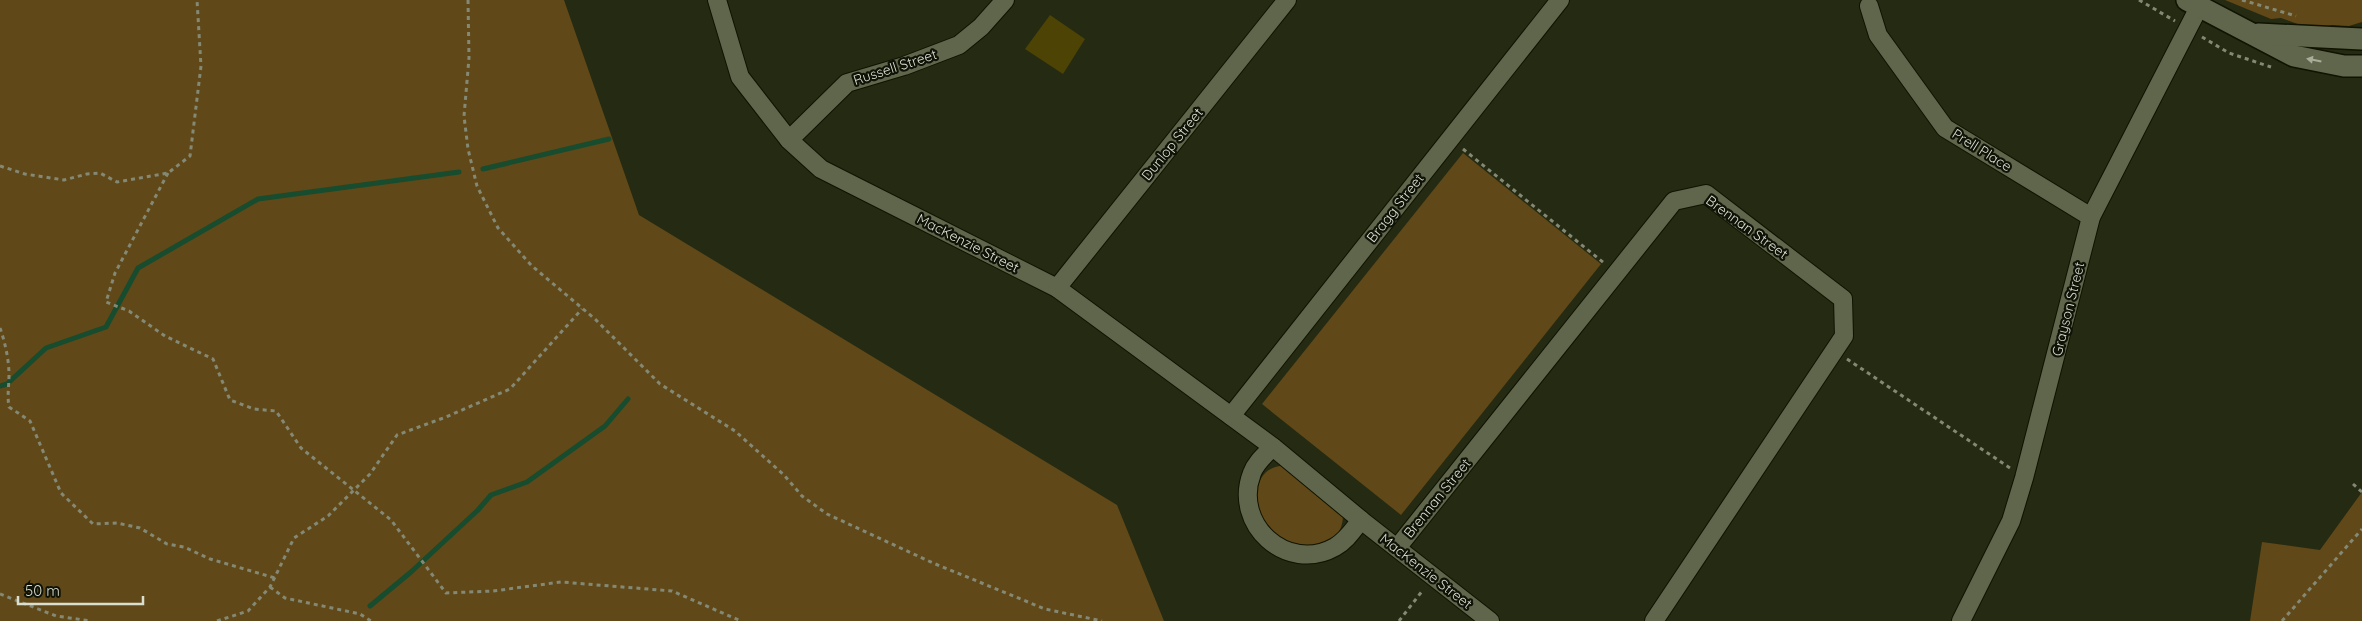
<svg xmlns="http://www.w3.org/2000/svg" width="2362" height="621" font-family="Quicksand,sans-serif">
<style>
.green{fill:#604818}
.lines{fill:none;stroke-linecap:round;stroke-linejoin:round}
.stream{stroke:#174c2e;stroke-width:5}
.building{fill:#4c4304}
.minor-casing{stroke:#0f1300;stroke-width:20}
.tertiary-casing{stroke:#0f1300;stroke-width:24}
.path{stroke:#848975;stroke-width:3;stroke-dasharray:4 4;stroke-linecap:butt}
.minor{stroke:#60664b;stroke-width:18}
.tertiary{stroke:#60664b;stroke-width:21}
.oneway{fill:#a9ae9a}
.labels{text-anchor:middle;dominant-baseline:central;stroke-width:4.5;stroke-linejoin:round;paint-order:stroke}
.street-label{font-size:14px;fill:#dadece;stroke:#0f1207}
</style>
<rect width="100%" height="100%" fill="#252a12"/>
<g class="green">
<path d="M0 0H564L639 215 1117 505 1164 621H0Z"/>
<path d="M2225 0H2362V22L2349 26 2332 25 2314 30 2281 18 2271 19Z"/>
<path d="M1463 153 1601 264 1401 515 1262 404Z"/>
<path d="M1280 466 1286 468 1343 517C1342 531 1335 541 1322 545 1260 563 1235 472 1280 466Z"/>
<path d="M2362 492V621H2250L2262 542 2320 550Z"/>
</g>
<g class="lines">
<g class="stream">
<path d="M483 169 609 139"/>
<path d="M0 386 7 384 46 348 106 327 138 268 258 199 459 172"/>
<path d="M370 606 411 572 478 510 491 495 527 482 605 426 628 399"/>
</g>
</g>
<path class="building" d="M1050 15 1085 39 1063 74 1025 49Z"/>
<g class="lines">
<g class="minor-casing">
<g id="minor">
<path d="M717 0 740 77 789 140 821 169 1057 288 1273 447 1361 520 1490 621"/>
<path d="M1869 6 1878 35 1945 128 2091 217"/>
<path d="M789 140 847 83 904 66 959 45 981 27 1005 0"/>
<path d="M1057 288 1287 0"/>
<path d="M1231 416 1560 0"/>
<path d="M1273 447C1265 455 1256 462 1252 473 1232 524 1287 574 1335 547 1346 541 1353 530 1361 520"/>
<path d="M1397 548 1674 201 1706 194 1843 299 1844 336 1654 621"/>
<path d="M1961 621 2011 521 2024 478 2091 217 2199 7"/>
</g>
</g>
<g class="tertiary-casing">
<g id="tertiary">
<path d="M2187 0 2294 56 2344 66H2362"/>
<path d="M2258 34 2362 39"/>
</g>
</g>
<g class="path">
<path d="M468 0 469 58 464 116 468 149 477 186 498 228 532 266 595 319 660 384 735 431 784 475 802 496 827 514 933 563 1045 609 1102 621"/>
<path d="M2139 0 2175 21"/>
<path d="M2242 0 2296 16"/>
<path d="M2202 37 2229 53 2271 67"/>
<path d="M1463 149 1604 263"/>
<path d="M0 166 25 174 64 180 87 174 100 173 117 182 168 173 190 156 201 66 197 0"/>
<path d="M168 173 115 273 106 302 129 311 165 336 213 359 230 400 254 409 276 411 301 448 391 520 446 593 493 591 561 582 672 591 741 621"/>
<path d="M0 328C5 342 9 360 9 375 9 387 7 395 9 407L30 421 61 493 93 524 117 523 140 528 167 544 184 547 210 559 275 578"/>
<path d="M1847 359 2010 468"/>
<path d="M2353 484 2362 492"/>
<path d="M270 587 285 598 360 614 371 621"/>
<path d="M0 594 56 616 91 621"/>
<path d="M217 621 248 611 270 587 294 538 328 516 370 474 397 435 446 417 510 389 582 309"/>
<path d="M1399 621 1423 590"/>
<path d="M2282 621 2362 529"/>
</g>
<use href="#minor" class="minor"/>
<use href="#tertiary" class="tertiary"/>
</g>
<defs><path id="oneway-solid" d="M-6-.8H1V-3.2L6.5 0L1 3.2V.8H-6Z" transform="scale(1.25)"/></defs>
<use class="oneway" href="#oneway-solid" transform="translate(2314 60) rotate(-169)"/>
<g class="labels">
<g class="street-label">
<text transform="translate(895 67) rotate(-18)">Russell Street</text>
<text transform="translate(1172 144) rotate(-51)">Dunlop Street</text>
<text transform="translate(1982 150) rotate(32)">Prell Place</text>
<text transform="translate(1395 208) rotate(-52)">Bragg Street</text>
<text transform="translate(1747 227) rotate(36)">Brennan Street</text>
<text transform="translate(968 243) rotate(27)">MacKenzie Street</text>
<text transform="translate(2068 309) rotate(-76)">Grayson Street</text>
<text transform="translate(1437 498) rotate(-51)">Brennan Street</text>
<text transform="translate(1426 571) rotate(38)">MacKenzie Street</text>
</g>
</g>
<path d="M18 596v8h125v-8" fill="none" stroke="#dadece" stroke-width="2.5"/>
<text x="25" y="596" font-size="15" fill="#dadece" stroke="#0f1207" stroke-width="4" paint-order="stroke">50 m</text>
</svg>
